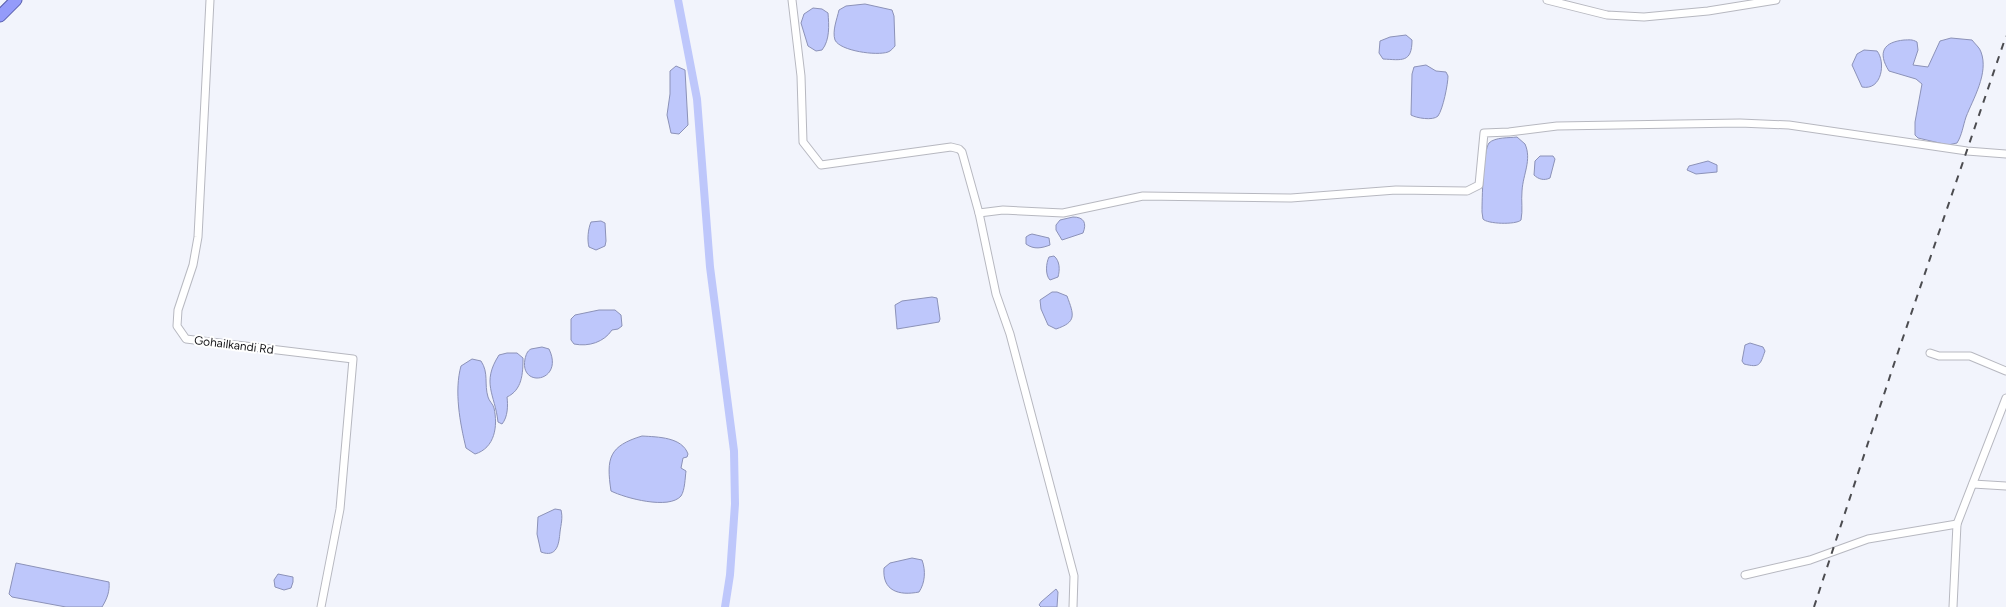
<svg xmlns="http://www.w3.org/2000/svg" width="2006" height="607" font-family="Figtree,sans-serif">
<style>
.water{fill:#bec7fb;stroke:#8c92b8}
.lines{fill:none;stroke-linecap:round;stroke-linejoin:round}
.canal{stroke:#bec7fb;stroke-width:8}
.minor-casing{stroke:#b7b8c0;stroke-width:9}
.trunk-casing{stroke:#575dab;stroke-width:13}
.minor{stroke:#fff;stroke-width:7}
.trunk{stroke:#949bfa;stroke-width:11}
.rail{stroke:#4c4c50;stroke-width:2;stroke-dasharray:7 7;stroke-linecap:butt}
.labels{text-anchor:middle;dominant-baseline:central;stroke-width:4;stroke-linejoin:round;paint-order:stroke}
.street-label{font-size:12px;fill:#17171a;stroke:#fff}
</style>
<rect width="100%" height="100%" fill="#f2f4fc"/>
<g class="water">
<path d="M865 4 892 10 894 16 895 46C893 48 891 51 888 52 877 56 840 51 835 40 832 31 837 19 839 10L846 6Z"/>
<path d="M813 8 822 9 828 13C829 25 830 40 822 50L816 51 808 46 801 23 804 14Z"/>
<path d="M1406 35 1412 40C1412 63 1402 60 1383 59L1379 53 1380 41 1390 37Z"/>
<path d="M1951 38 1972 40C1975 44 1980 48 1981 52 1989 73 1973 99 1966 117 1963 126 1962 135 1957 143L1948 145 1918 138 1915 135V122L1922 84 1916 79 1889 71C1877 52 1884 42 1904 40 1909 40 1912 39 1917 42L1918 50 1913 65 1928 67 1940 41Z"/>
<path d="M1864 50 1877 51C1886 62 1882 91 1862 87L1852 65 1857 54Z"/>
<path d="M1426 65 1436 71 1446 72 1448 76C1448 84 1443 109 1438 116 1433 121 1416 118 1411 115L1412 74 1414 67Z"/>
<path d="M676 66 685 70 688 125 679 134 671 133 667 115 670 94V71Z"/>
<path d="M1517 137 1525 144C1532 160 1523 174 1522 191 1521 201 1523 210 1521 220 1516 225 1487 224 1483 219L1482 212C1482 200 1483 151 1489 143 1495 137 1509 138 1517 137Z"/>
<path d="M1540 156H1553L1555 159 1550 178C1544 181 1538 179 1534 175L1535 161Z"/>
<path d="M1708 161 1717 165V172L1696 174 1687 170 1689 166Z"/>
<path d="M1073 217C1084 217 1087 223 1083 233L1062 240 1056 230V225L1060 220Z"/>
<path d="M601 221 605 223 606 241 605 246 596 250 589 247C587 240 588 229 591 222Z"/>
<path d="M1032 234 1049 238 1050 245C1042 248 1034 250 1026 244V237L1029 235Z"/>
<path d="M1054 256C1060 261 1060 270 1058 277L1050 280C1045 275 1046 263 1049 257Z"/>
<path d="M1052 292H1057L1067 296C1074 315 1077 322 1056 329L1048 325 1041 309 1040 300Z"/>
<path d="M932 297 937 298 940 319 939 322 897 329 895 305 902 301Z"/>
<path d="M599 310H615L621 315 622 326 618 329 612 330C604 342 589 347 574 344L571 340V319L575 315Z"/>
<path d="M1750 343 1763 347 1765 351C1760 365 1760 368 1744 364L1742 361 1745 345Z"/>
<path d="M542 347 549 349C565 382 519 389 525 359 526 355 527 351 531 349Z"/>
<path d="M507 353H517L523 358C523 374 522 390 507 397 508 405 508 417 502 424L498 422C495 394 481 383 499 355Z"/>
<path d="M472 359 481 361C489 373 484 384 488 397 489 401 493 404 494 408 498 426 495 448 475 454L466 448C460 423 454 391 461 366Z"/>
<path d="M642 436C658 437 682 437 688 454L687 457 683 458 681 468 686 471C685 478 685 490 681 496 669 510 625 498 611 491 606 458 609 446 642 436Z"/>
<path d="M555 509 561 510C563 518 561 524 560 532 559 544 557 558 541 552L537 534 538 517Z"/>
<path d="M912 558 922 560C926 571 925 583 919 592 899 596 882 591 884 568L890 563Z"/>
<path d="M16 563 109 582C110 591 107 599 102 607H66L12 597 9 594Z"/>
<path d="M278 574 293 577V582L291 588 284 590 275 587 274 580Z"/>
<path d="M1056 589 1058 592 1057 607H1041L1039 605 1041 602Z"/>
</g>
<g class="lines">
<path class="canal" d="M678 0 697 99 710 267 734 451 735 504 730 575 725 607"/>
<g class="minor-casing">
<g id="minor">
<path d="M210 0 198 237 193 265 178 310 177 326 186 339 353 359 340 509 321 607"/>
<path d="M792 0 801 76 803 142 821 165 951 147 959 149 962 152 979 213 996 294 1010 334 1074 576 1073 607"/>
<path d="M1547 0 1607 15 1644 17 1708 11 1776 0"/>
<path d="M979 213 1003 210 1063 213 1143 196 1291 198 1396 190 1467 191 1479 185 1484 133 1509 132 1557 126 1740 123 1789 125 1967 151 2006 154"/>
<path d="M1930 353 1939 356H1970L2006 371"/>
<path d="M1973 484 2006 486"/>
<path d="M1745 575 1810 560 1868 539 1957 524"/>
<path d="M1953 607 1957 524 2006 398"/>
</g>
</g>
<g class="trunk-casing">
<path id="trunk" d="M0 16 16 0"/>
</g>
<use href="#minor" class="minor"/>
<use href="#trunk" class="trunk"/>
<path class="rail" d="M1814 607 1895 361 2006 36"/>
</g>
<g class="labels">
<g class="street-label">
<text transform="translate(234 345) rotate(7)">Gohailkandi Rd</text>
</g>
</g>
</svg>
